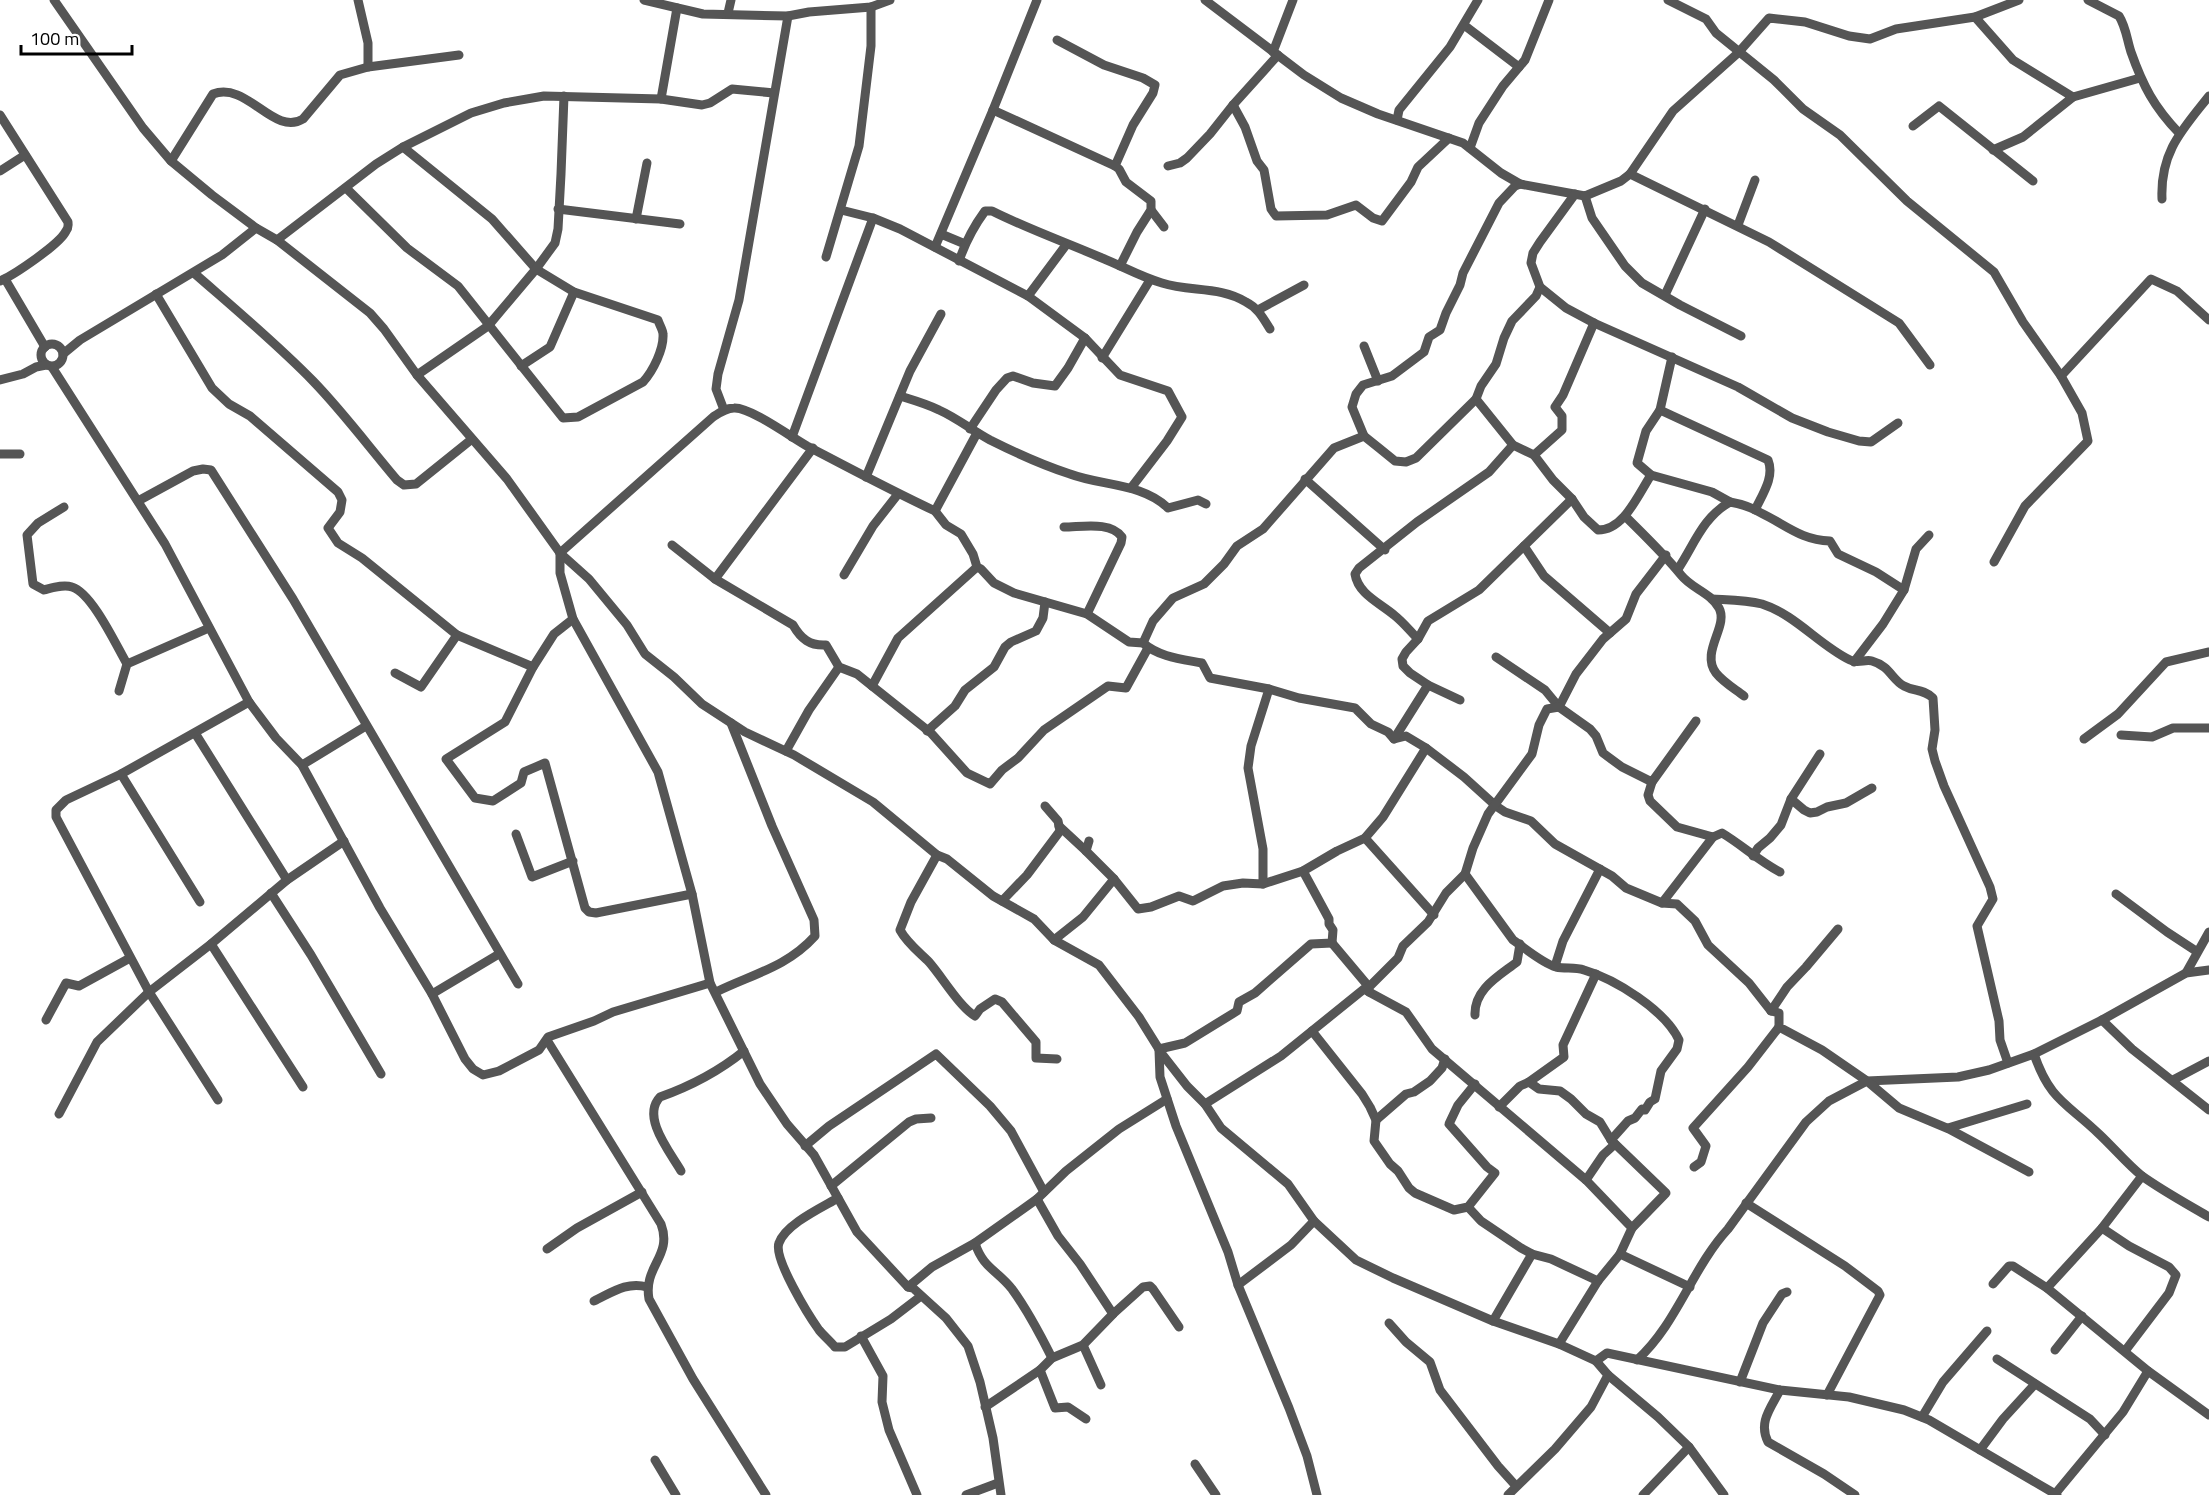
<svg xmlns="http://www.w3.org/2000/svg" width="2209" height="1495" font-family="'Titillium Web',sans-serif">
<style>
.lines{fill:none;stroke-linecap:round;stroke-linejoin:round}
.minor{stroke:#555;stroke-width:9}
</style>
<rect width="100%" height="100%" fill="#fff"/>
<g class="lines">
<g class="minor">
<path d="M54 0 143 128 171 161 212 195 256 228 277 240 370 313 384 329 417 375 507 479 560 553 589 579 627 625 645 654 674 677 702 704 745 732 794 755 873 802 937 855 947 859 993 896 1034 919 1054 940 1099 965 1139 1017 1162 1054 1187 1086 1205 1104 1221 1128 1288 1184 1314 1221 1356 1260 1393 1278 1493 1321 1559 1344 1596 1361 1607 1353 1780 1390 1849 1397 1904 1410 1929 1420 2057 1495"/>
<path d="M358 0 368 43V67"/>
<path d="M644 0 703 14 788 16 809 12 871 7 890 0"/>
<path d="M1205 0 1304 75 1341 98 1378 114 1463 143 1501 173 1520 184 1585 196 1621 181 1630 174 1673 111 1738 53 1769 18 1805 22 1849 36 1870 39 1896 29 1975 17 2019 0"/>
<path d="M1668 0 1706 19 1716 33 1774 80 1803 109 1840 135 1907 201 1994 272 2023 322 2061 376 2082 413 2088 441 2025 506 1994 562"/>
<path d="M2088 0 2119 16C2126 27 2127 40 2131 52 2143 86 2154 107 2179 133"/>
<path d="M728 13 731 0"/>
<path d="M1975 17 2013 60 2073 97 2023 137 1993 150"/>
<path d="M1464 25 1519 67"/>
<path d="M1057 40 1104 65 1143 78 1155 85 1153 93 1133 125 1115 166"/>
<path d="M1273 52 1293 0"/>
<path d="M2073 97 2140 78"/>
<path d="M661 99 677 8"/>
<path d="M1233 105 1245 127 1257 161 1264 170 1271 209 1276 216 1327 215 1356 205 1373 218 1382 221 1411 182 1418 167 1449 138"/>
<path d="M993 110 1115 166 1119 169 1126 182 1151 201V210L1137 232 1120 266"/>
<path d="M0 115 68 222C68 226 69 227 66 231 60 244 14 275 0 281"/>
<path d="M1397 120 1399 110 1450 47 1478 0"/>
<path d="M1913 126 1939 106 2033 181"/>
<path d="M1470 148 1479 123 1503 86 1525 60 1549 0"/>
<path d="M171 161 213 94C247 81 274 137 303 119L340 75 368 67 459 55"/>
<path d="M1168 166 1180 163 1187 158 1210 134 1233 105 1278 55"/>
<path d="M0 171 25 155"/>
<path d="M1630 174 1769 242 1899 323 1930 365"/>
<path d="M1520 184 1515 186 1499 203 1463 273 1460 285 1446 313 1440 330 1429 337 1424 352 1392 376 1363 385 1356 394 1352 407 1364 436 1379 448 1395 461 1406 462 1416 458 1476 399 1481 386 1496 364 1504 338 1512 321 1536 296 1540 287"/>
<path d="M346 188 407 248 458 286 563 418 578 417 643 382C653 371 664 349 663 334 663 330 659 324 658 320L574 292 536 269 492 219 403 147"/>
<path d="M1575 194 1540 242 1533 253 1531 263 1540 287 1566 308 1594 323 1738 387 1792 418 1828 432 1859 441 1871 442 1898 423"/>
<path d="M1585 196 1592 218 1625 266 1642 283 1680 305 1741 336"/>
<path d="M2162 199C2160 152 2182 130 2209 96"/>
<path d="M558 209 680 224"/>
<path d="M841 210 873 218 900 229 1028 296 1085 338 1120 375 1168 391 1182 417 1167 441 1131 488"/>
<path d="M1151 210 1164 227"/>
<path d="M636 219 647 163"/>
<path d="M1738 225 1755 180"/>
<path d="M941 234 965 244"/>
<path d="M277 240 376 164 403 147 471 113 504 103 544 96 661 99 702 105 710 103 732 89 774 93"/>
<path d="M935 247 993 110 1037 0"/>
<path d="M826 257 859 146 871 46V7"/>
<path d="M959 261C965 243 974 226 985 211H992C1028 229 1065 242 1102 258 1122 266 1141 277 1162 283 1190 292 1220 286 1246 302 1258 308 1263 318 1270 329"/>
<path d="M194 273C234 308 276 343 313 381 343 412 369 447 397 480L404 485 416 484 472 439"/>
<path d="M5 279 45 347"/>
<path d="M156 294 212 388 229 404 250 416 338 492 342 500 340 512 328 528 338 543 362 558 457 635 533 667"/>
<path d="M1665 295 1705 209"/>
<path d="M1028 296 1066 245"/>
<path d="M1258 310 1304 285"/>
<circle cx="52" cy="355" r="11"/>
<path d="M1364 346 1378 381"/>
<path d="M63 354 80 340 222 255 256 228"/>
<path d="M1672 357 1660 410 1646 431 1637 463 1651 475 1712 492 1730 502"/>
<path d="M1102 358 1150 280"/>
<path d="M521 366 550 347 574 292"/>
<path d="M52 367 165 544 249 702 276 738 302 765 380 908 432 994 465 1059 473 1069 483 1075 499 1071 539 1050 548 1037 594 1021 613 1012 710 983"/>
<path d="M417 375 488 326 536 269 555 243 558 229 561 174 564 96"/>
<path d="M2061 376 2151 279 2177 291 2209 320"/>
<path d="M0 380 23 374 36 367 46 365"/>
<path d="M900 396C913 400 927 404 939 410 957 418 973 431 990 440 1016 453 1042 465 1070 474 1102 486 1142 483 1168 508L1198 500 1206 504"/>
<path d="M1476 399 1513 445 1534 455 1553 480 1572 499 1584 517 1598 530C1624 530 1638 495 1651 475"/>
<path d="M724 410 716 389 718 374 739 300 788 16"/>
<path d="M1660 410 1768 460C1775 477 1762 495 1755 510"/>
<path d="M970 429 996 390 1007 378 1013 376 1033 383 1055 386 1068 368 1085 338"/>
<path d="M792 437 873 218"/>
<path d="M0 454H20"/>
<path d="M1534 455 1562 430V416L1555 407 1563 395 1594 323"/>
<path d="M866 477 910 371 941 314"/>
<path d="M1305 479 1385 550"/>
<path d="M138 501 193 471 203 469 211 470 293 599 518 984"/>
<path d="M64 507 38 523 27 535 33 584 44 590C52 588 63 584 72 587 92 593 116 645 127 664"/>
<path d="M935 511 977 433"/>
<path d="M1625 516C1644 535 1665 555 1681 575 1692 589 1710 592 1719 608 1729 626 1700 652 1716 673 1723 682 1735 689 1744 696"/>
<path d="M1064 527C1082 527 1111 521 1122 537L1121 543 1087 614"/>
<path d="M672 545 715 579 793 625C801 639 810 646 826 645L839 667 857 674 931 733 967 773 990 784 1002 770 1018 758 1044 730 1108 686 1126 688 1148 648"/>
<path d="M1524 546 1544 576 1610 633"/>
<path d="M560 553 713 417C719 413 726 408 734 408 750 407 791 437 807 446 849 468 892 491 935 511L946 525 961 534 973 554 977 567 981 569 994 583 1014 593 1087 614 1129 642 1143 643C1159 657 1181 659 1202 663L1210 678 1269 689 1299 698 1355 708 1371 724 1388 732 1394 739 1406 736 1426 748 1464 777 1496 806 1505 812 1531 821 1555 844 1612 876 1626 888 1662 903 1677 904 1695 921 1708 945 1749 983 1771 1011 1779 1013V1027L1822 1050 1867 1081 1958 1077 1989 1070 2034 1054 2102 1020 2186 973 2209 970"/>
<path d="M560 553V573L573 619 658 772 692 894 710 983 760 1084 787 1124 814 1155 857 1232 908 1287 913 1288 946 1318 968 1346 980 1382 993 1438 1001 1495"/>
<path d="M1678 569C1694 545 1703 517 1730 502 1741 504 1751 507 1761 513 1786 525 1801 540 1830 541L1838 554 1876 572 1904 590"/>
<path d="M844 575 873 526 898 494"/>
<path d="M715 579 813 448"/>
<path d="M1712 599C1729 600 1746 600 1762 604 1796 615 1819 645 1850 660 1858 664 1865 659 1872 661 1890 666 1892 680 1904 686 1915 692 1922 688 1933 698L1935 730 1932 749 1935 761 1944 786 1990 887 1993 899 1977 926 1999 1021 2000 1040 2008 1063"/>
<path d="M573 619 554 634 533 667 505 722 446 759 475 798 493 801 521 783 524 772 545 763 585 908 589 912 596 913 692 894"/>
<path d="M1418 639C1410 631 1403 622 1394 615 1380 603 1358 594 1355 574L1359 568 1417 522 1489 472 1513 445"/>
<path d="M1143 643 1153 621 1173 598 1204 584 1224 564 1237 546 1263 529 1334 448 1364 436"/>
<path d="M1496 657 1545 690 1559 707 1590 729 1596 736 1603 753 1622 767 1652 782 1696 721"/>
<path d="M1854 662 1883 624 1904 590 1916 549 1929 535"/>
<path d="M395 673 421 687 457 635"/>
<path d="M872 686 898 638 977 567"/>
<path d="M119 691 127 664 209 628"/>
<path d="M1460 700 1428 685 1410 673 1403 666 1402 659 1406 652 1418 639 1428 621 1479 590 1572 499"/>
<path d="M1559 707 1576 674 1603 639 1626 619 1636 594 1666 555"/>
<path d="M927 731 955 706 965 690 994 667 1005 647 1011 642 1036 631 1043 618 1045 602"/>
<path d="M195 733 287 880"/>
<path d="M2121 735 2152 737 2173 728H2209"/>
<path d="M1394 739 1428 685"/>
<path d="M2084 739 2118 714 2166 662 2209 652"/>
<path d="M786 751 809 710 839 667"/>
<path d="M302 765 366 726"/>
<path d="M121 774 200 902"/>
<path d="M1652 782 1648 795 1650 801 1677 827 1713 837 1722 833C1742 845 1759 861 1780 872"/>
<path d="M1791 799 1804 810 1810 813 1817 812 1827 807 1846 803 1872 788"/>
<path d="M1059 826 1086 851"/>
<path d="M516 834 532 877 573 861"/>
<path d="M1365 838 1434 915"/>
<path d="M1089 841 1086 851 1114 879 1138 909 1151 907 1179 896 1193 901 1223 886 1243 883 1263 884 1303 871 1337 851 1365 838 1383 817 1426 748"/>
<path d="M937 855 911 902 900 930C907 943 919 952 929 962 943 978 959 1006 975 1016L980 1009 995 999 1002 1002 1036 1042V1058L1057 1059"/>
<path d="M1753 856 1758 848 1770 838 1781 825 1791 799 1820 754"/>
<path d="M1465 874 1513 940C1525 948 1542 963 1556 967 1565 969 1575 967 1584 970 1615 979 1665 1010 1679 1040L1677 1049 1661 1071 1655 1099 1650 1102 1645 1110 1642 1109 1635 1118 1628 1121 1611 1140 1666 1193 1632 1228"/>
<path d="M1263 884V849L1248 768 1251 746 1269 689"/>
<path d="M271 893 311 955 381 1074"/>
<path d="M2116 894 2167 932 2196 951"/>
<path d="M1002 901 1027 875 1060 831 1058 821 1045 806"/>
<path d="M1662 903 1713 837"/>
<path d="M1054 940 1083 917 1114 879"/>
<path d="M1332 943 1369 987"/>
<path d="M211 944 303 1087"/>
<path d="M1555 966 1563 941 1600 869"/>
<path d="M2186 973 2209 932"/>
<path d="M716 992C753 974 787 967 815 936L814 920 772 826 731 723"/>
<path d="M1369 992 1406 1012 1432 1049 1586 1180 1632 1228 1620 1254 1598 1281 1559 1344"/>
<path d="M432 994 499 954"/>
<path d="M1771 1011 1787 987 1806 967 1838 929"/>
<path d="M1475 1015C1474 989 1499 976 1517 962L1520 944"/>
<path d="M46 1020 66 983 79 986 130 958"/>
<path d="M2102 1020 2132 1049 2209 1110"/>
<path d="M1312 1031 1362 1094 1370 1107 1376 1120 1374 1141 1390 1164 1398 1171 1409 1188 1415 1193 1454 1210 1468 1207 1495 1173 1487 1167 1449 1124 1458 1105 1475 1084"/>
<path d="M547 1040 661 1224C673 1256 643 1266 649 1299L693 1379 766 1495"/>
<path d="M1159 1049 1185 1043 1237 1011 1239 1002 1255 993 1311 944 1332 943 1333 930 1329 924V919L1303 871"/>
<path d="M1159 1050 1160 1077 1176 1126 1228 1252 1238 1285 1289 1408 1307 1456 1317 1495"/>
<path d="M2034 1054C2050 1101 2067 1103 2099 1134 2114 1148 2127 1164 2142 1176 2163 1191 2187 1204 2209 1217"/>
<path d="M2173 1080 2209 1061"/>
<path d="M1529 1082 1564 1057 1563 1045 1596 974"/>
<path d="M218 1100 149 992 56 817V810L66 800 121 774 249 702"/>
<path d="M1205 1104 1281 1056 1364 989 1369 992V987L1398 958 1403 946 1428 922 1446 893 1465 874 1473 848 1488 814 1532 754 1539 725 1547 709 1559 707"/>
<path d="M1499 1107 1520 1086 1529 1082 1539 1089 1560 1091 1571 1099 1586 1114 1600 1122 1611 1140"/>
<path d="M59 1114 97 1042 149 992 211 944 287 880 344 841"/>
<path d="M1376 1120 1406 1094 1414 1092 1430 1081 1442 1068 1445 1059"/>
<path d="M1948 1128 2027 1104"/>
<path d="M805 1146 829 1126 936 1054 990 1106 1011 1131 1044 1192"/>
<path d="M1694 1167 1701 1162 1706 1146 1693 1128 1748 1067 1779 1027"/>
<path d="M681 1171C670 1152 641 1117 660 1097 691 1086 718 1072 744 1051"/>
<path d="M1586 1180 1603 1155 1615 1144"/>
<path d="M831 1186 909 1122 916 1119 931 1118"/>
<path d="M838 1198C821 1208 786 1224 779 1243 773 1258 809 1316 819 1330 824 1336 830 1341 835 1347H845L891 1319 921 1296"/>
<path d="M1037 1199 1058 1236 1080 1264 1113 1314"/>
<path d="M1746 1203 1845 1266 1878 1291 1880 1295 1827 1395"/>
<path d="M1468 1207 1481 1221 1521 1248 1532 1254 1551 1259 1598 1281"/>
<path d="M2102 1228 2129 1246 2169 1267 2176 1275 2169 1293 2125 1351"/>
<path d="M975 1243C983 1268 997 1270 1012 1289 1028 1311 1040 1334 1052 1358"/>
<path d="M547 1249 577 1228 642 1192"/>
<path d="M1620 1254 1690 1287"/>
<path d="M1993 1284 2009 1266H2013L2047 1288 2148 1371 2209 1415"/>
<path d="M1238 1285 1291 1245 1314 1221"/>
<path d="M908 1287 932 1267 975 1243 1037 1199 1066 1171 1119 1129 1167 1099"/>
<path d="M2047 1288 2102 1228 2142 1176"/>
<path d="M594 1301C611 1293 627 1281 647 1287"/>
<path d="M1493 1321 1532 1254"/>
<path d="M1389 1323 1406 1342 1430 1362 1440 1390 1498 1466 1516 1486"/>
<path d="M861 1336 883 1376 882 1402 889 1430 917 1495"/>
<path d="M1083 1345 1101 1385"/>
<path d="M2055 1350 2082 1316"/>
<path d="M1997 1359 2090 1419 2105 1435"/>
<path d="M1637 1360C1677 1324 1692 1268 1728 1229L1806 1122 1829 1101 1867 1081 1899 1108 1949 1129 2029 1172"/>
<path d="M1040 1370 1055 1408 1068 1407 1086 1419"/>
<path d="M1608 1375 1658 1417 1689 1447 1724 1495"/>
<path d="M1740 1382 1763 1323 1782 1294 1787 1292"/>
<path d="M1780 1390C1771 1408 1758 1422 1768 1442L1824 1474 1855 1495"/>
<path d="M985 1407 1040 1370 1052 1358 1083 1345 1113 1314 1143 1287 1150 1286 1153 1289 1179 1327"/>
<path d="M1922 1417 1943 1382 1987 1331"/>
<path d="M1980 1450 2003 1419 2035 1384"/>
<path d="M655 1460 676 1495"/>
<path d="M1195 1464 1216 1495"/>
<path d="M2055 1494 2123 1412 2148 1371"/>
<path d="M966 1495 998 1483"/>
<path d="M1508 1495 1555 1449 1591 1407 1608 1375 1596 1361"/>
<path d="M1643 1495 1689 1447"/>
</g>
</g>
<path d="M21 45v9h111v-9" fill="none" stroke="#000000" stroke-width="3"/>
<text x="30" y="45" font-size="18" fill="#000000" stroke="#ffffff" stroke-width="4.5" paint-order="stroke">100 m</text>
</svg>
